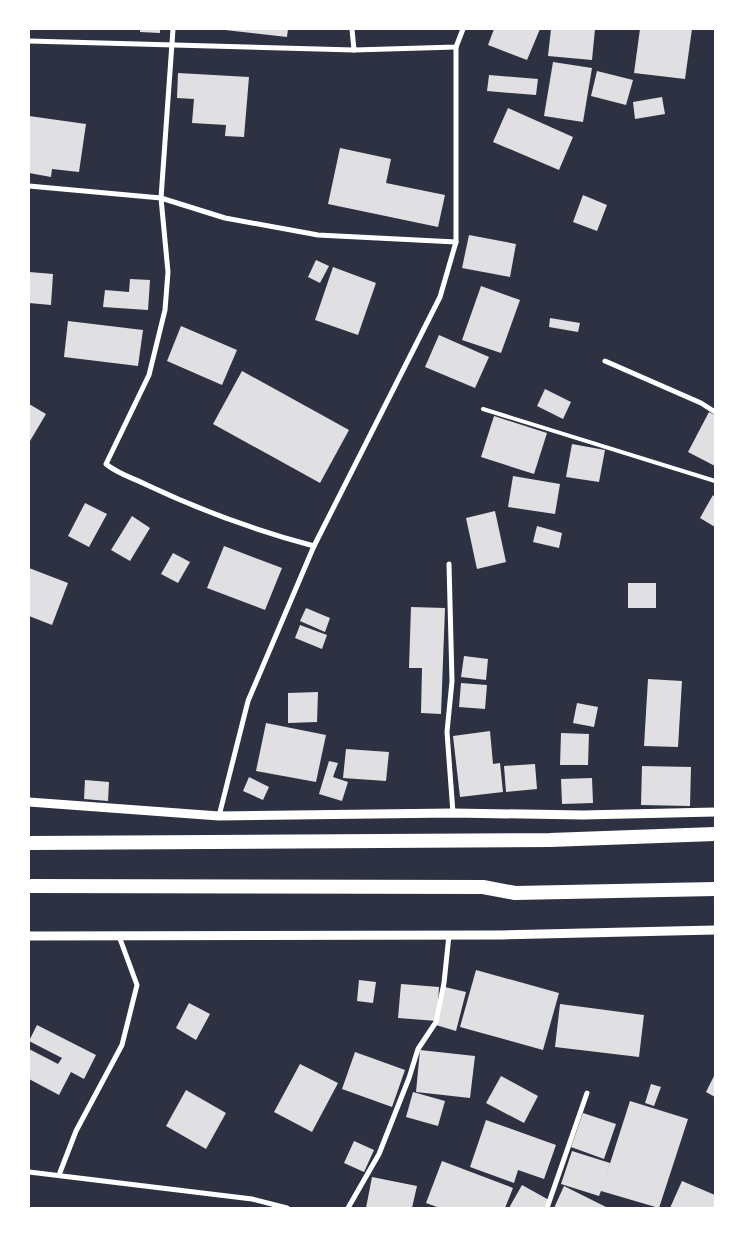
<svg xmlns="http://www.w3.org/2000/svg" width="744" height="1237" font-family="Signika,sans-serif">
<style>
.building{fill:#e0e0e3}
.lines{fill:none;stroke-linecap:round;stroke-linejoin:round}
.service{stroke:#fff;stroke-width:4}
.minor{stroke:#fff;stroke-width:5}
.tertiary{stroke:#fff;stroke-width:9}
.trunk{stroke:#fff;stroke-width:14}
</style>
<rect width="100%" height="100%" fill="#2d3142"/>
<g class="building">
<path d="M140 29H160V33L140 32Z"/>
<path d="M225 29H288L287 37 225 30Z"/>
<path d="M494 29H540L527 60 488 45Z"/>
<path d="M551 29H595L592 60 548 56Z"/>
<path d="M640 29H692L685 79 634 73Z"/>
<path d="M553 62 592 68 583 122 544 116Z"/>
<path d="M597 71 633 80 626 105 591 96Z"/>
<path d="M178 73 249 77 244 137 225 136 226 125 192 123 194 99 177 98Z"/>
<path d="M489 75 538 79 536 95 487 91Z"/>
<path d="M662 97 665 114 635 119 633 102Z"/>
<path d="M508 108 573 137 559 170 493 142Z"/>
<path d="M29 116 86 124 79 172 52 169 51 177 29 173Z"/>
<path d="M340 148 391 159 386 183 445 195 438 227 328 204Z"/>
<path d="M583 195 607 205 597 231 573 222Z"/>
<path d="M469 235 516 244 510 277 462 268Z"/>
<path d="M316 260 329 266 320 283 308 277Z"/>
<path d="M333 267 376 283 358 335 315 320Z"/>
<path d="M29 272 53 274 51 305 29 303Z"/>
<path d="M130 279 150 280 148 310 103 307 105 290 129 292Z"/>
<path d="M481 286 520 300 501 353 462 340Z"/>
<path d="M550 318 580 323 578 332 549 327Z"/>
<path d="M68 321 143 330 138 366 64 357Z"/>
<path d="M181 326 237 350 222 385 167 361Z"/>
<path d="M439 335 489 357 475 388 425 367Z"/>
<path d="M242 371 349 430 320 483 213 424Z"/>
<path d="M545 389 571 402 563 419 537 406Z"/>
<path d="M29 404 46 414 30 441 29 440Z"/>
<path d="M709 412 715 415V466L688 452Z"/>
<path d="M494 416 547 433 534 474 481 457Z"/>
<path d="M572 444 605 450 599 482 566 477Z"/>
<path d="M513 476 560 484 555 514 508 507Z"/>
<path d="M713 495 715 497V527L700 518Z"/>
<path d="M85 503 107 514 89 547 68 536Z"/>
<path d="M495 511 506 562 477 569 466 518Z"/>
<path d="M132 516 150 528 130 561 111 550Z"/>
<path d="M537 526 562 533 559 548 533 542Z"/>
<path d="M224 546 282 568 265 610 207 588Z"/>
<path d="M173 553 190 562 178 583 161 574Z"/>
<path d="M29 568 68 583 52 625 29 616Z"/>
<rect x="628" y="583" width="28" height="25"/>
<path d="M411 607 445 608 441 714 421 713 422 668H409Z"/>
<path d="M306 608 330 618 325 632 300 621Z"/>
<path d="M300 625 327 635 322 649 295 638Z"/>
<path d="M464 656 488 659 486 680 461 677Z"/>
<path d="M648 679 682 681 678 747 644 746Z"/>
<path d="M461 683 487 685 485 709 459 707Z"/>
<path d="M318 692 317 722 288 723V693Z"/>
<path d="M577 703 598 707 594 727 573 723Z"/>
<path d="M266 723 326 735 316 782 256 771Z"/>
<path d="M490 731 493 764 500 763 503 792 460 797 453 736Z"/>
<path d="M561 733 589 734 588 765H560Z"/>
<path d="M346 749 389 752 386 781 343 778Z"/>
<path d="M329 761 338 763 333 777 348 782 342 801 319 794Z"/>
<path d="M535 764 537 789 506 792 504 766Z"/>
<path d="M642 766 691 767 690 806 641 805Z"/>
<path d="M249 777 269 787 263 800 243 791Z"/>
<path d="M592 778 593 803 562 804 561 779Z"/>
<path d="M85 780 109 782 108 801 84 799Z"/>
<path d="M476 970 559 993 543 1050 460 1027Z"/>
<path d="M359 980 376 982 373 1003 357 1001Z"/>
<path d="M401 984 439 987 437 1021 398 1018Z"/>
<path d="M445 987 466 992 456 1031 436 1025Z"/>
<path d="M189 1003 210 1014 196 1040 176 1028Z"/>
<path d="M560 1004 644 1015 639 1057 555 1047Z"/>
<path d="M37 1025 96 1055 84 1079 71 1072 59 1095 29 1079V1049L58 1064 62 1058 29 1041Z"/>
<path d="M420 1050 475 1056 470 1098 416 1092Z"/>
<path d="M355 1052 405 1070 392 1107 342 1089Z"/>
<path d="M300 1064 338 1083 312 1132 274 1112Z"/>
<path d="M715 1074V1097L706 1092Z"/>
<path d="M501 1076 538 1096 524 1123 486 1103Z"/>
<path d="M651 1084 661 1087 654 1106 645 1103Z"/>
<path d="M186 1090 226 1113 206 1149 166 1126Z"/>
<path d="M413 1092 445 1101 438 1126 406 1117Z"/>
<path d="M630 1101 688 1119 659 1208 601 1191 599 1196 561 1184 572 1151 610 1163 605 1179Z"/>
<path d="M583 1113 616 1124 604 1159 571 1147Z"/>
<path d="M486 1120 556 1145 544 1179 518 1170 514 1183 470 1167Z"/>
<path d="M354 1141 374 1150 364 1172 344 1163Z"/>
<path d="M442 1161 513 1188 505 1208H440L426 1203Z"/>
<path d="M372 1177 417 1186 412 1208H366Z"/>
<path d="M682 1181 715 1195V1208H670Z"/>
<path d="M522 1185 549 1200 544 1208H509Z"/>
<path d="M564 1186 608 1208H554Z"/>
</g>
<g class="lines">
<path class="service" d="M483 409 715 481"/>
<g class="minor">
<path d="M173 29 161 198 168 272 165 310 149 375 106 464C118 474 133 478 147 485 200 510 257 531 314 546L248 701 219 816"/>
<path d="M352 29 354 50"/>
<path d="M29 41 354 50 456 47 463 29"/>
<path d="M29 186 161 198 225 218 318 235 456 242V47"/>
<path d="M605 361 701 403 715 412"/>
<path d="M314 546 440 297 456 242"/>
<path d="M449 564 452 681 447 732 453 813"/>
<path d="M29 1172 252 1199 287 1208"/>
<path d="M59 1175 76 1131 122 1045 137 985 119 936"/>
<path d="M348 1208 379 1154 409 1078 418 1049 436 1022 444 983 449 935"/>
<path d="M547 1208 587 1093"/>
</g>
<g class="tertiary">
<path d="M29 802 219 816 453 813 583 815 715 812"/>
<path d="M29 936 501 935 715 930"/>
</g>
<g class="trunk">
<path d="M29 843 550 840 715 834"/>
<path d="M29 886 483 887 515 893 715 889"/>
</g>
</g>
<rect width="744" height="1237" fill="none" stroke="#ffffff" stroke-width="60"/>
</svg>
